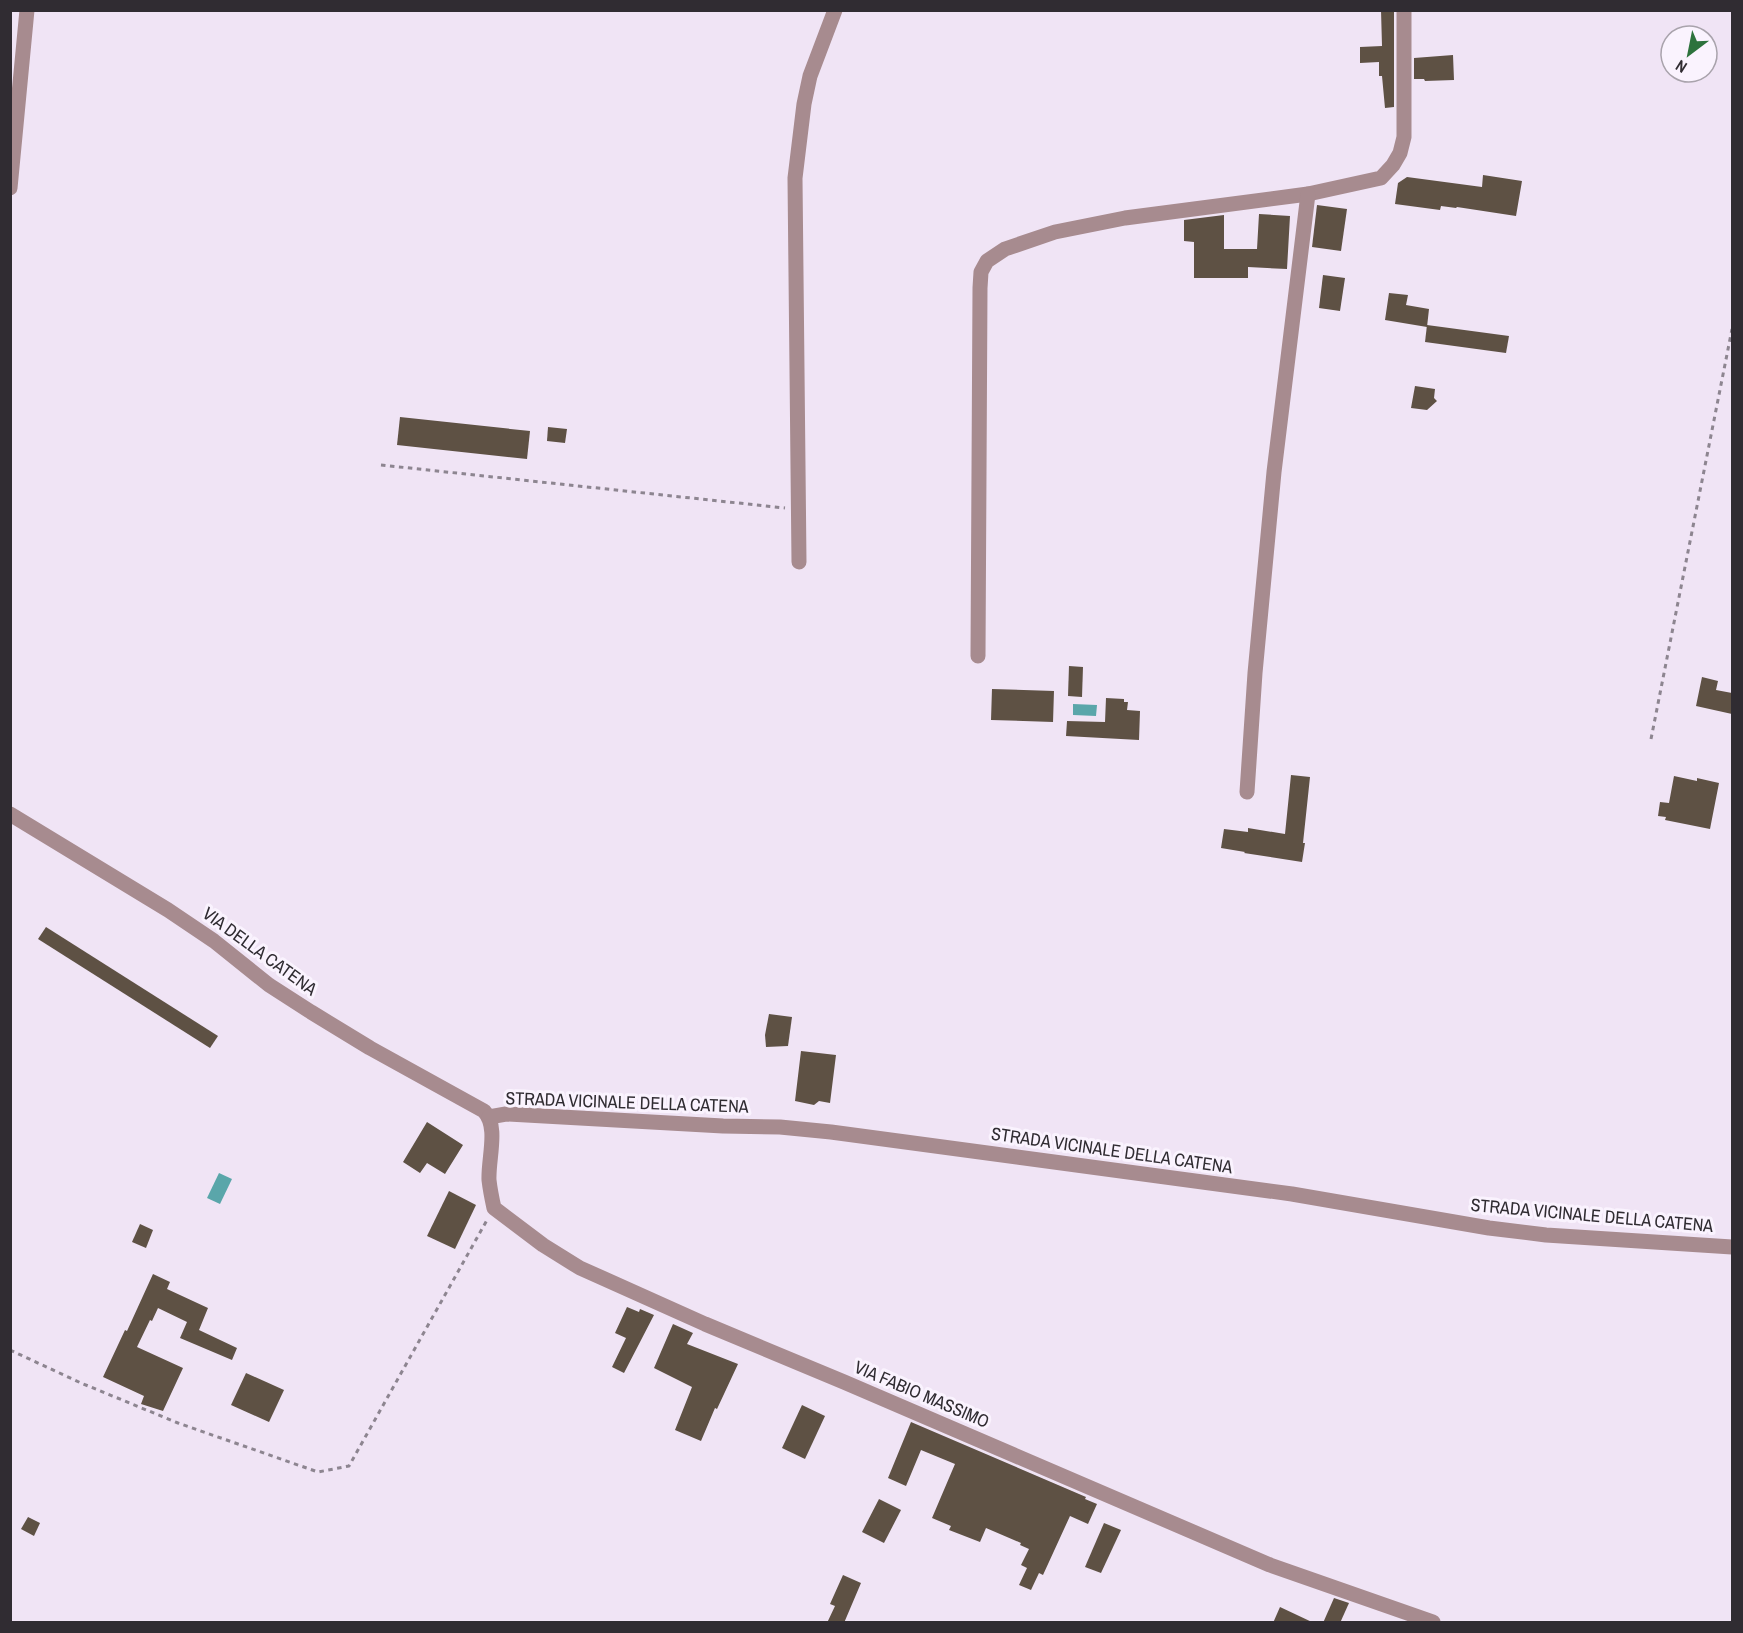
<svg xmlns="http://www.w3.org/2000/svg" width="1743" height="1633" font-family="'Archivo Narrow',sans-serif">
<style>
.water{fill:#5aa6aa}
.building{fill:#5e5144}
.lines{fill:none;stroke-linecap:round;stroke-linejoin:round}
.path{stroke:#8d8590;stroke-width:3;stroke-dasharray:4.5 4.5;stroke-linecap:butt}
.minor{stroke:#a78b8f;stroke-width:15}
.labels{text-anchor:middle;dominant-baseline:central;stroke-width:6;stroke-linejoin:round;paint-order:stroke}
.street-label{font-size:18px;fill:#302c32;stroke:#faf3fe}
</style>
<rect width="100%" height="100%" fill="#f0e4f5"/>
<g class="water">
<path d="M1073 704 1097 705 1096 716 1073 715Z"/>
<path d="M219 1173 232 1179 220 1204 207 1198Z"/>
</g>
<g class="building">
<path d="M1381 10H1394V107L1385 108 1382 76H1379V62L1360 63V47L1382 46Z"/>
<path d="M1453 55 1454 80 1425 81 1424 79H1414V58Z"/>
<path d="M1483 175 1522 181 1516 216 1457 207 1456 208 1441 206 1440 210 1395 204 1398 183 1407 177 1482 187Z"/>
<path d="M1317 205 1347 209 1341 251 1312 247Z"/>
<path d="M1259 214 1290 216 1287 269 1248 267V278H1194V242L1184 241V220L1224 215V249H1257Z"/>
<path d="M1323 275 1345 278 1340 311 1319 308Z"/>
<path d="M1389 293 1408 295 1406 305 1429 309 1427 327 1385 320Z"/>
<path d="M1427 325 1509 336 1506 353 1425 342Z"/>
<path d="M1415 386 1435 389 1434 398 1437 401 1427 410 1411 408Z"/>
<path d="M400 417 530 431 527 459 397 445Z"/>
<path d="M548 427 567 429 565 443 547 441Z"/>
<path d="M1069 666 1083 667 1082 697 1068 696Z"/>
<path d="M1702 677 1718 681 1716 690 1732 693V714L1696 706Z"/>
<path d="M992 689 1054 691 1053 722 991 720Z"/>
<path d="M1106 698 1124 699V702H1128L1127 710 1140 711 1139 740 1066 736 1067 721 1105 722Z"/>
<path d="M1291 775 1310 777 1303 843H1305L1302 862 1244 853 1245 852 1221 848 1224 829 1248 832V828L1285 834Z"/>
<path d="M1674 776 1697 781V778L1719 783 1710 829 1665 820 1666 817 1658 816 1660 802 1669 803Z"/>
<path d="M46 927 218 1036 210 1048 38 939Z"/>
<path d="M769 1014 792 1017 788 1046 766 1047 765 1035Z"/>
<path d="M801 1051 836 1055 830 1103 819 1101 814 1105 795 1101Z"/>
<path d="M427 1122 463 1145 445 1174 427 1163 420 1173 403 1162Z"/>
<path d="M449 1191 476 1205 455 1249 427 1236Z"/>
<path d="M140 1224 153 1230 146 1248 132 1242Z"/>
<path d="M153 1274 170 1282 167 1289 208 1308 199 1330 237 1348 232 1360 180 1338 187 1322 158 1308 152 1321 150 1320 137 1347 183 1368 163 1411 141 1404 144 1396 103 1377 125 1330 127 1331Z"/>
<path d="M627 1307 639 1312 640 1309 654 1315 624 1373 612 1367 626 1338 615 1333Z"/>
<path d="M673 1324 693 1333 687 1344 738 1364 717 1409 715 1408 701 1441 675 1430 692 1387 654 1368Z"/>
<path d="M246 1373 284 1390 269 1422 231 1405Z"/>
<path d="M802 1405 825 1416 805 1459 782 1448Z"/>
<path d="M911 1422 1086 1497 1085 1499 1097 1504 1088 1524 1070 1516 1043 1575 1039 1573 1031 1590 1019 1585 1027 1568 1021 1565 1029 1549 1020 1545 1021 1543 986 1528 980 1542 949 1530 951 1526 932 1518 955 1464 921 1450 906 1486 888 1478Z"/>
<path d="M879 1499 901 1510 884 1543 862 1532Z"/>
<path d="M28 1517 40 1523 34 1536 21 1529Z"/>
<path d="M1104 1523 1121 1530 1101 1573 1085 1567Z"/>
<path d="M843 1575 861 1583 844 1623H827L835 1606 830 1604Z"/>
<path d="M1334 1598 1349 1603 1340 1623H1323Z"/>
<path d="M1280 1607 1314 1623H1273Z"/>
</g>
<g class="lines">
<g class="path">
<path d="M381 465 785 508"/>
<path d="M1651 739 1732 329"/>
<path d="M10 1350 81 1383 178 1423 318 1472 349 1466 487 1220"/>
</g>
<g class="minor">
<path d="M10 188 27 10"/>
<path d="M799 562 795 178 804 104 810 76 835 10"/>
<path d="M978 656 980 288 981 272 987 261 1005 249 1055 232 1125 218 1308 194 1381 178 1393 165 1400 153 1404 137V10"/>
<path d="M1247 792 1255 673 1274 472 1308 194"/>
<path d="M10 814 168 910 214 941 269 985 311 1012 370 1048 484 1111C499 1127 488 1158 489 1180 490 1189 492 1199 494 1208L543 1245 580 1268 705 1324 844 1382 1270 1565 1433 1622"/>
<path d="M489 1117 506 1114 723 1126 780 1127 831 1132 1292 1194 1489 1228 1546 1235 1732 1247"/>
</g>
</g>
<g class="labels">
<g class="street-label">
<text transform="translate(260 951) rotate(36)">VIA DELLA CATENA</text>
<text transform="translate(627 1102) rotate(2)">STRADA VICINALE DELLA CATENA</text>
<text transform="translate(1112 1150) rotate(8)">STRADA VICINALE DELLA CATENA</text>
<text transform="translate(1592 1215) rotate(5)">STRADA VICINALE DELLA CATENA</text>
<text transform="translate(922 1394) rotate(23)">VIA FABIO MASSIMO</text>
</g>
</g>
<rect width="1743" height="1633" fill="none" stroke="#302c32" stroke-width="24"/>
<g transform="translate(1689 54) rotate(212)"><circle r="28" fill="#faf3fe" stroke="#a9a3ac" stroke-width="1.5"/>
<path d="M0-4.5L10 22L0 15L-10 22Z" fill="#2d723d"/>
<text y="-9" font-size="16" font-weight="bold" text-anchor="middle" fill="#302c32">N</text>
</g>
</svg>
